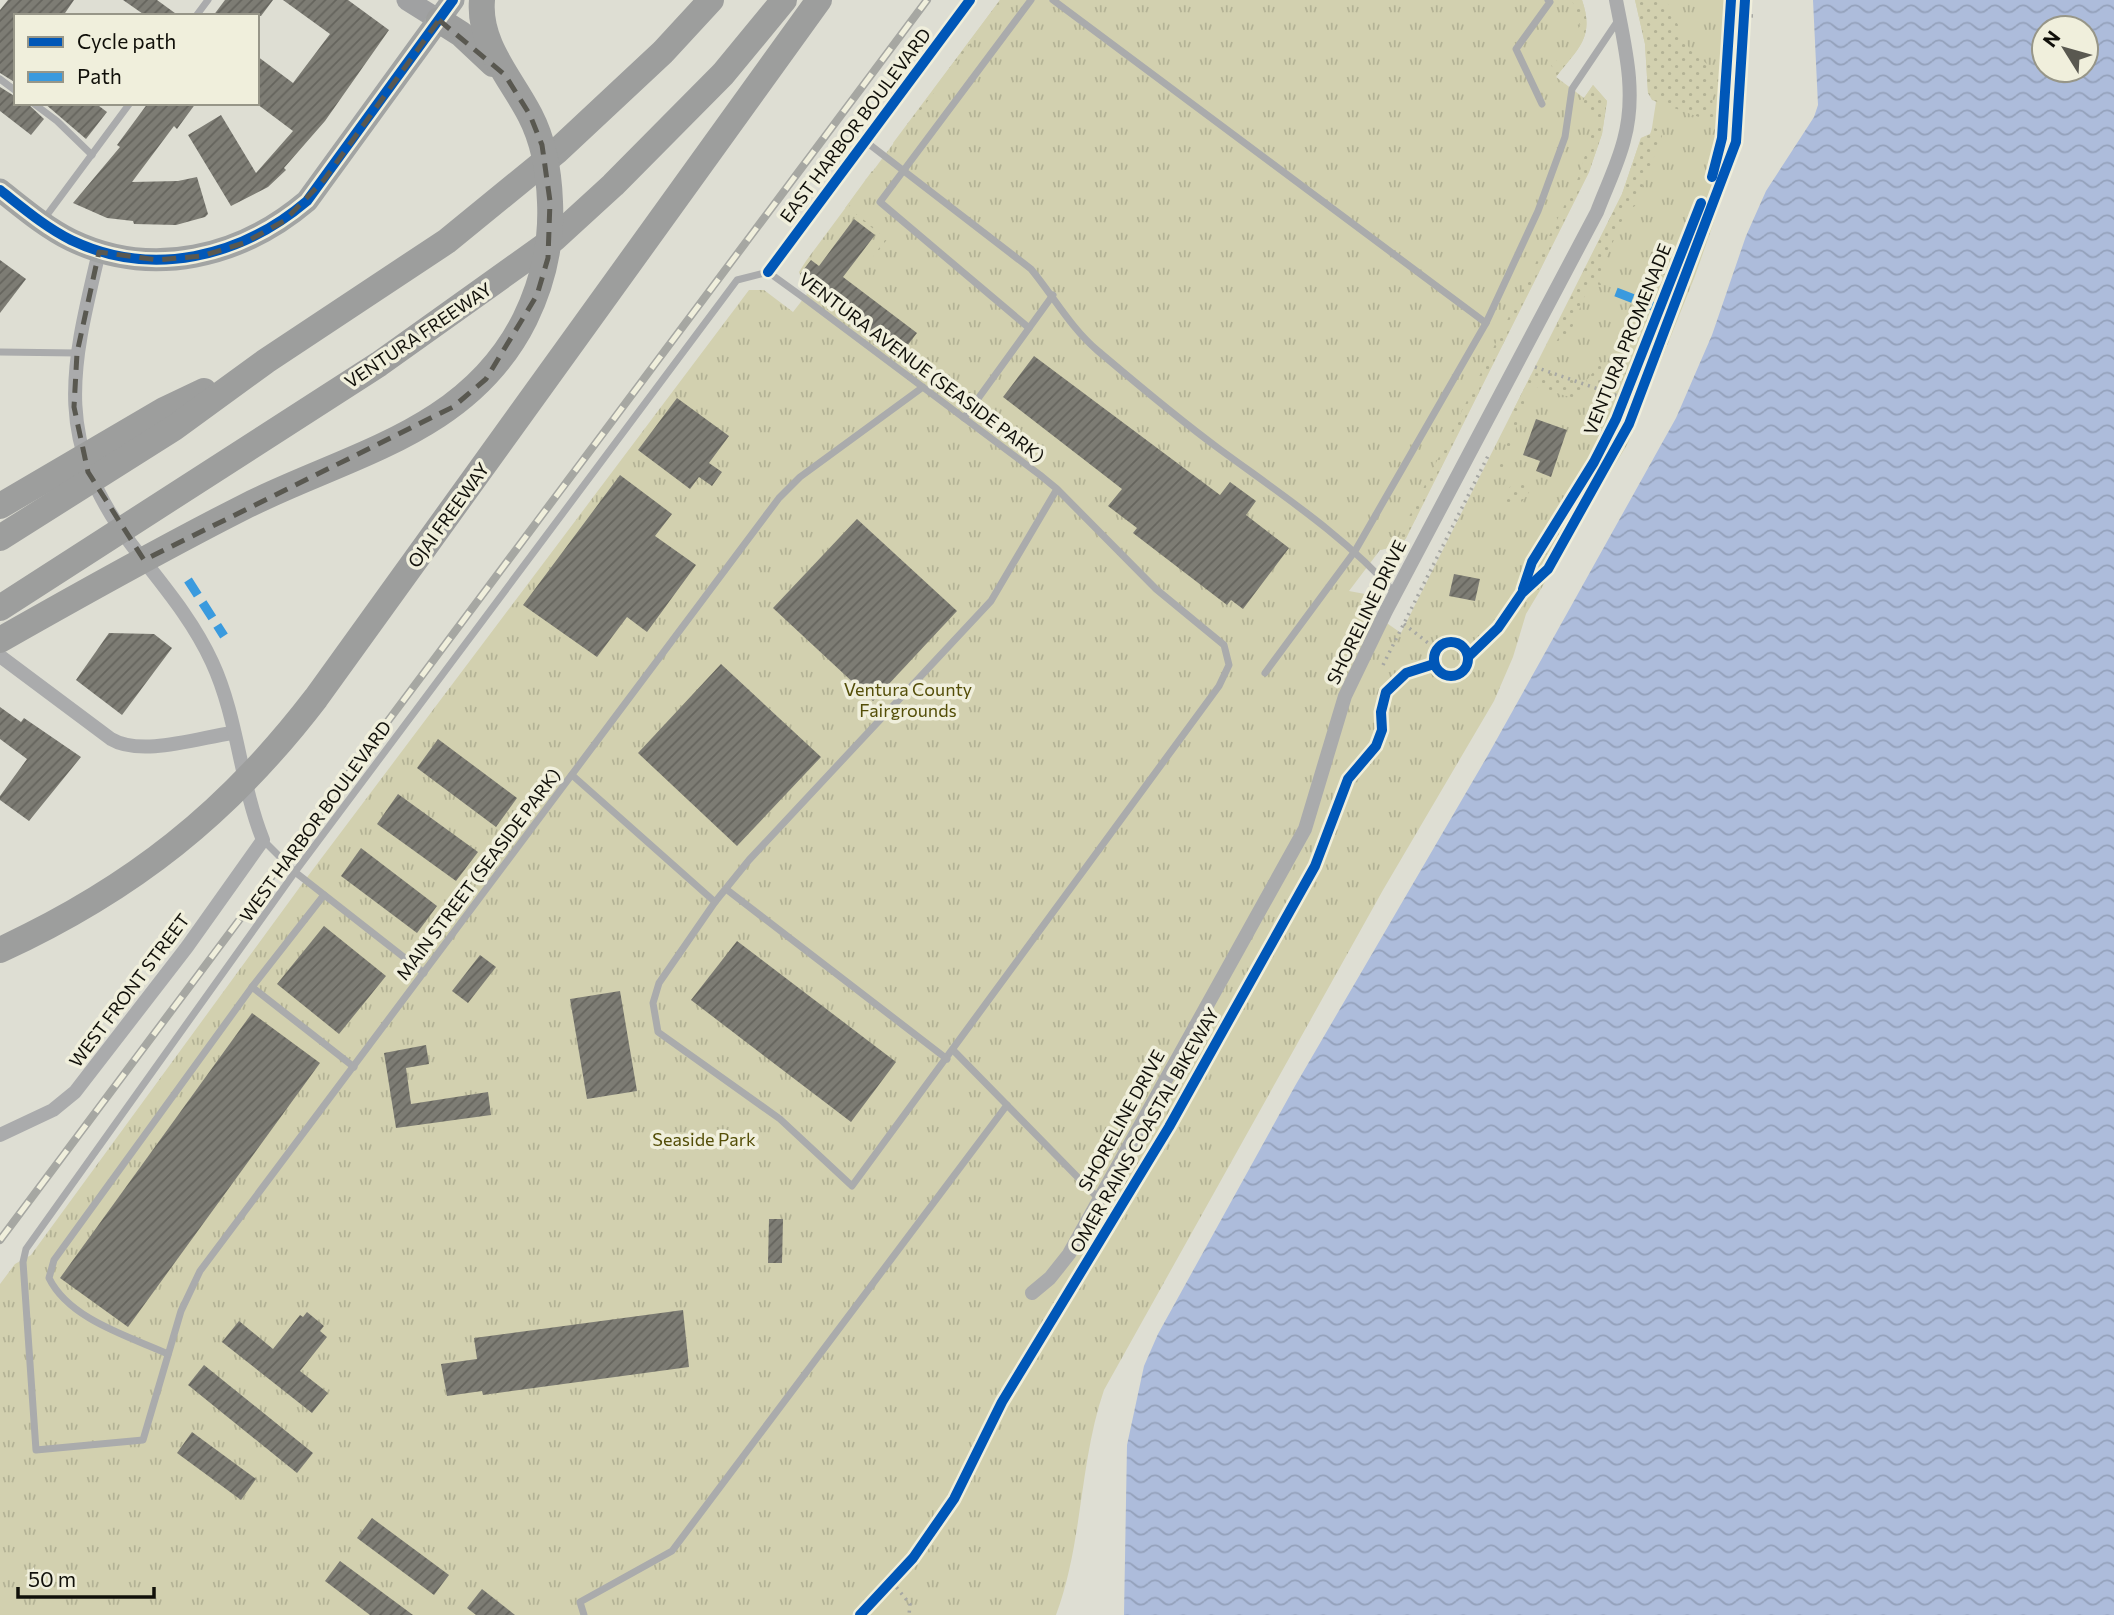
<svg xmlns="http://www.w3.org/2000/svg" width="2114" height="1615" font-family="Commissioner,sans-serif">
<style>
.park{fill:url(#park-tufts)}
.garden{fill:url(#garden-dots)}
.water{fill:url(#water-waves);fill-rule:evenodd}
.building{fill:url(#building-hatch)}
.lines{fill:none;stroke-linecap:round;stroke-linejoin:round}
.path{stroke:#a6a7a3;stroke-width:3.5;stroke-dasharray:2 5;stroke-linecap:butt}
.service{stroke:#aaabac;stroke-width:7}
.minor{stroke:#aaabac;stroke-width:14}
.secondary{stroke:#a0a1a2;stroke-width:21}
.primary{stroke:#a2a4a3;stroke-width:23}
.motorway{stroke:#9d9e9d;stroke-width:26}
.rail-casing{stroke:#a6a7a2;stroke-width:8}
.rail{stroke:#f0efdc;stroke-width:5;stroke-dasharray:16;stroke-linecap:butt}
.quiet{stroke:#3a9ade;stroke-width:9;stroke-dasharray:18 9;stroke-linecap:butt}
.cycleway-casing{stroke:#f0efdc;stroke-width:15}
.cycleway{stroke:#0057b8;stroke-width:10}
.marked{fill:none;stroke:#595850;stroke-width:5;stroke-dasharray:14 9;stroke-linejoin:round}
.labels{text-anchor:middle;dominant-baseline:central;stroke-width:7;stroke-linejoin:round;paint-order:stroke}
.street-label{font-size:18px;fill:#11100a;stroke:#f0efdc}
.park-label{font-size:18px;fill:#544e08;stroke:#f0efdc}
</style>
<defs>
<pattern id="park-tufts" width="24" height="20" patternUnits="userSpaceOnUse" patternTransform="scale(1.75)"><rect width="24" height="20" fill="#d2d0af"/><path d="M3 7l-1-3M5 7V3M7 7l1-3M15 17l-1-3M17 17v-4M19 17l1-3" fill="none" stroke="#b3b295"/></pattern>
<pattern id="garden-dots" width="8" height="8" patternUnits="userSpaceOnUse" patternTransform="scale(1.75)"><rect width="8" height="8" fill="#d2d0af"/><path d="M2 2h.1M6 6h.1" fill="none" stroke="#b3b295" stroke-width="1.8" stroke-linecap="round"/></pattern>
<pattern id="water-waves" width="16" height="10" patternUnits="userSpaceOnUse" patternTransform="scale(1.75)"><rect width="16" height="10" fill="#adbcdb"/><path d="M0 5q4-4 8 0t8 0" fill="none" stroke="#94a1bb"/></pattern>
<pattern id="building-hatch" width="6" height="6" patternUnits="userSpaceOnUse" patternTransform="scale(1.75)"><rect width="6" height="6" fill="#7d7c74"/><path d="M-1 1l2-2M0 6l6-6M5 7l2-2" fill="none" stroke="#65645d"/></pattern>
</defs>
<rect width="100%" height="100%" fill="#deded3"/>
<path class="park" d="M1000 0H1582C1595 38 1578 48 1556 77L1584 98 1593 85 1607 101 1602 134 1589 172 1406 538 1401 545 1380 550 1349 591 1365 594 1369 601 1368 610 1401 633 1622 194 1641 138 1651 134 1656 102 1648 93 1645 44 1635 0H1725L1718 125 1743 138 1695 276 1628 443 1526 614 1513 657 1494 701 1383 890 1104 1390C1079 1463 1083 1543 1056 1615H0V1284L15 1264 31 1255 305 880 749 290H764L793 312 807 294 799 272 806 261Z"/>
<g class="garden">
<path d="M1000 0H1003L895 145 893 143Z"/>
<path d="M1572 0H1582C1595 38 1578 48 1556 77L1550 62 1553 58 1563 66 1583 39 1575 33 1580 26Z"/>
<path d="M1635 0H1666L1690 50 1718 73 1720 86 1713 91 1712 110 1718 114V124L1652 100 1648 93 1645 44Z"/>
<path d="M1593 85 1607 101 1602 134 1589 172 1406 538 1401 545 1380 550 1390 537 1398 539 1578 178 1597 116 1583 111 1584 98Z"/>
<path d="M1653 127 1661 131 1662 136 1635 206 1626 211 1597 280 1604 287 1589 285 1566 343 1556 342 1559 337 1555 329 1622 194 1641 138 1650 134Z"/>
<path d="M872 171 875 173 848 208 888 238 878 252 888 260 886 263 875 255 857 280 886 238 845 208Z"/>
<path d="M1599 365 1611 366 1603 388 1586 381Z"/>
<path d="M1544 369 1587 385 1582 394 1573 398 1530 385 1500 477 1496 476 1516 415 1512 413 1531 375Z"/>
<path d="M1512 481 1533 487 1521 503 1503 506Z"/>
</g>
<path class="water" d="M1813 0H2114V1615H1124L1127 1445 1144 1366 1158 1334 1295 1086 1488 755 1676 418 1712 335 1746 236 1766 191 1814 117 1818 105ZM2044 28H2086V70H2044Z"/>
<g class="building">
<path d="M8 0H74L63 16H16V83L0 73V10Z"/>
<path d="M123 0H157L179 16H146Z"/>
<path d="M225 0H273L261 16H213Z"/>
<path d="M283 0H348L389 30 325 121 284 168 286 170 268 187 231 206 188 135 221 115 256 173 293 131 257 104V56L293 83 330 34Z"/>
<path d="M0 87 16 97V103H27L44 119 31 135 0 111Z"/>
<path d="M44 103H95L107 112 86 139Z"/>
<path d="M148 103H196L177 129 174 126 132 182 178 181 197 177 208 214 205 217 176 225 134 224 133 221 107 218 73 203 120 147 117 145Z"/>
<path d="M854 219 875 235 843 277 917 333 900 355 828 301 826 304 809 291 814 284 800 274 811 260 819 266Z"/>
<path d="M0 260 26 279 0 313Z"/>
<path d="M1034 356 1220 495 1230 482 1256 501 1246 515 1289 548 1243 609 1231 600 1227 605 1133 533 1137 528 1108 506 1122 489 1003 397Z"/>
<path d="M677 398 729 436 709 463 722 472 712 486 699 477 690 489 638 450Z"/>
<path d="M1536 419 1567 430 1551 477 1536 471 1540 461 1523 455Z"/>
<path d="M620 475 672 514 655 536 696 565 647 632 627 617 597 657 523 605Z"/>
<path d="M857 519 957 611 873 701 773 608Z"/>
<path d="M1454 574 1480 579 1475 601 1449 596Z"/>
<path d="M109 633 154 634 172 648 122 715 76 680Z"/>
<path d="M721 664 821 757 737 846 638 753Z"/>
<path d="M0 707 21 722 24 718 81 757 29 821 0 800V796L27 759 0 739Z"/>
<path d="M438 739 517 798 496 827 417 768Z"/>
<path d="M398 794 478 852 456 881 377 824Z"/>
<path d="M361 848 437 906 417 933 341 876Z"/>
<path d="M324 926 386 976 339 1034 277 984Z"/>
<path d="M737 941 896 1062 851 1122 691 1000Z"/>
<path d="M480 955 496 967 468 1003 452 991Z"/>
<path d="M620 991 637 1091 587 1099 570 999Z"/>
<path d="M252 1013 320 1063 128 1327 60 1278Z"/>
<path d="M426 1045 429 1064 406 1068 411 1104 488 1092 491 1115 396 1128 384 1053Z"/>
<path d="M769 1219H783L782 1263H768Z"/>
<path d="M683 1310 689 1367 483 1395 482 1391 447 1396 441 1364 477 1359 474 1338Z"/>
<path d="M307 1312 324 1326 320 1331 327 1337 300 1371 328 1393 312 1413 222 1342 239 1321 273 1349 300 1315 303 1317Z"/>
<path d="M204 1365 313 1453 297 1473 188 1385Z"/>
<path d="M192 1432 256 1479 241 1500 177 1453Z"/>
<path d="M372 1518 449 1575 434 1595 357 1538Z"/>
<path d="M340 1561 413 1615H370L325 1581Z"/>
<path d="M482 1589 515 1615H476L467 1608Z"/>
</g>
<g class="lines">
<g class="path">
<path d="M1730 15 1755 16"/>
<path d="M1535 367 1624 398"/>
<path d="M1404 624 1437 650"/>
<path d="M1383 665 1489 454"/>
<path d="M892 1582 910 1604 909 1615"/>
</g>
<g class="service">
<path d="M1053 0 1486 323"/>
<path d="M196 16 208 0"/>
<path d="M0 79 16 91"/>
<path d="M33 103 57 121 92 155"/>
<path d="M1542 104 1516 49 1550 2 1548 0"/>
<path d="M865 141 1031 269C1054 297 1070 327 1098 351 1137 384 1177 418 1218 448 1279 493 1345 536 1395 593"/>
<path d="M44 219 130 103"/>
<path d="M1029 328 880 202 1031 0"/>
<path d="M0 352 77 353"/>
<path d="M923 387 800 477 779 498 200 1271 181 1311 143 1440 36 1450 23 1262 26 1249 295 872 737 280 768 272 804 298 1040 475 1057 489 1156 589 1224 645 1229 665 1219 686 852 1186 780 1119 658 1032 653 1003 659 983 715 902 749 860 991 601 1057 489"/>
<path d="M964 418 1053 295"/>
<path d="M1265 673 1355 551 1486 323 1538 211 1565 137 1572 89 1617 22"/>
<path d="M572 775 715 902"/>
<path d="M263 840 295 872 424 973"/>
<path d="M726 889 947 1059"/>
<path d="M324 895 252 987 354 1067"/>
<path d="M953 1050 1099 1199"/>
<path d="M168 1354C128 1336 69 1319 49 1278L54 1260 252 987"/>
<path d="M584 1615 580 1602 672 1551 1007 1105"/>
</g>
<g class="minor">
<path d="M768 272 970 0"/>
<path d="M0 656 111 739C141 757 198 738 232 733"/>
<path d="M0 1135 53 1110 75 1092 187 947 263 840C240 783 238 718 212 662 192 618 160 582 131 544 53 439 71 370 99 252"/>
<path d="M1032 1293 1050 1278 1069 1254 1305 829 1345 696 1386 611 1597 212C1606 188 1618 164 1624 140 1637 93 1625 47 1616 0"/>
</g>
<path class="secondary" d="M407 0 439 20"/>
<path class="primary" d="M0 190C23 208 45 227 71 240 152 279 241 257 307 201L453 0"/>
<g class="motorway">
<path d="M439 20 461 34 493 64"/>
<path d="M0 506 164 410 204 391"/>
<path d="M0 538 174 428 266 361 447 241 556 152 663 52 711 0"/>
<path d="M0 608 379 364 554 239 613 185 723 74 784 0"/>
<path d="M0 640C81 594 163 548 246 506 350 454 469 432 525 319 543 282 552 244 550 202 549 173 543 140 530 115 511 78 478 44 482 0"/>
<path d="M0 950C132 889 228 813 316 698L819 0"/>
</g>
<g class="rail-casing">
<path id="rail" d="M0 1240 927 0"/>
</g>
<use href="#rail" class="rail"/>
<g class="quiet">
<path d="M1616 292 1665 311"/>
<path d="M188 580 224 636"/>
</g>
<g class="cycleway-casing">
<g id="cycleway">
<path d="M1712 177 1722 138 1731 0"/>
<path d="M0 190C23 208 45 227 71 240 152 279 241 257 307 201L453 0"/>
<path d="M768 272 970 0"/>
<path d="M1523 589 1532 562 1594 462 1616 419 1701 203"/>
<circle cx="1451" cy="659" r="17"/>
<path d="M1468 657 1498 628 1522 593 1548 569 1629 424 1736 142 1745 0"/>
<path d="M860 1615 913 1558 954 1499 1002 1402 1169 1127 1315 866 1348 779 1376 746 1382 730 1381 712 1386 692 1406 673 1434 664"/>
</g>
</g>
<use href="#cycleway" class="cycleway"/>
</g>
<path class="marked" d="M439 20 505 75 530 115 542 145 550 201 548 258 537 295 486 379 453 407 144 560 88 472 74 407 77 353 99 252 158 260 202 256 244 243 284 221 324 180Z"/>
<g class="labels">
<g class="street-label">
<text transform="translate(855 125) rotate(-53)">EAST HARBOR BOULEVARD</text>
<text transform="translate(418 335) rotate(-34)">VENTURA FREEWAY</text>
<text transform="translate(1627 339) rotate(-68)">VENTURA PROMENADE</text>
<text transform="translate(922 367) rotate(37)">VENTURA AVENUE (SEASIDE PARK)</text>
<text transform="translate(448 515) rotate(-54)">OJAI FREEWAY</text>
<text transform="translate(1366 612) rotate(-64)">SHORELINE DRIVE</text>
<text transform="translate(315 821) rotate(-54)">WEST HARBOR BOULEVARD</text>
<text transform="translate(478 874) rotate(-53)">MAIN STREET (SEASIDE PARK)</text>
<text transform="translate(129 990) rotate(-53)">WEST FRONT STREET</text>
<text transform="translate(1121 1120) rotate(-61)">SHORELINE DRIVE</text>
<text transform="translate(1144 1130) rotate(-60)">OMER RAINS COASTAL BIKEWAY</text>
</g>
<g class="park-label">
<text x="908" y="689">Ventura County<tspan x="908" dy="21">Fairgrounds</tspan></text>
<text x="704" y="1139">Seaside Park</text>
</g>
</g>
<rect x="14" y="14" width="245" height="91" fill="#f0efdc" stroke="#979688" stroke-width="2"/>
<rect x="28" y="37" width="35" height="10" fill="#0057b8" stroke="#979688" stroke-width="2"/>
<text x="77" y="49" font-size="21" fill="#11100a">Cycle path</text>
<rect x="28" y="72" width="35" height="10" fill="#3a9ade" stroke="#979688" stroke-width="2"/>
<text x="77" y="84" font-size="21" fill="#11100a">Path</text>
<g transform="translate(2065 49) rotate(307)"><circle r="33" fill="#f0efdc" stroke="#979688" stroke-width="2"/>
<path d="M0-5L12 26L0 18L-12 26Z" fill="#595850"/>
<text y="-10" font-size="19" font-weight="bold" text-anchor="middle" fill="#11100a">N</text>
</g>
<path d="M18 1587v10h136v-10" fill="none" stroke="#11100a" stroke-width="3.5"/>
<text x="28" y="1587" font-size="21" fill="#11100a" stroke="#f0efdc" stroke-width="5" paint-order="stroke">50 m</text>
</svg>
